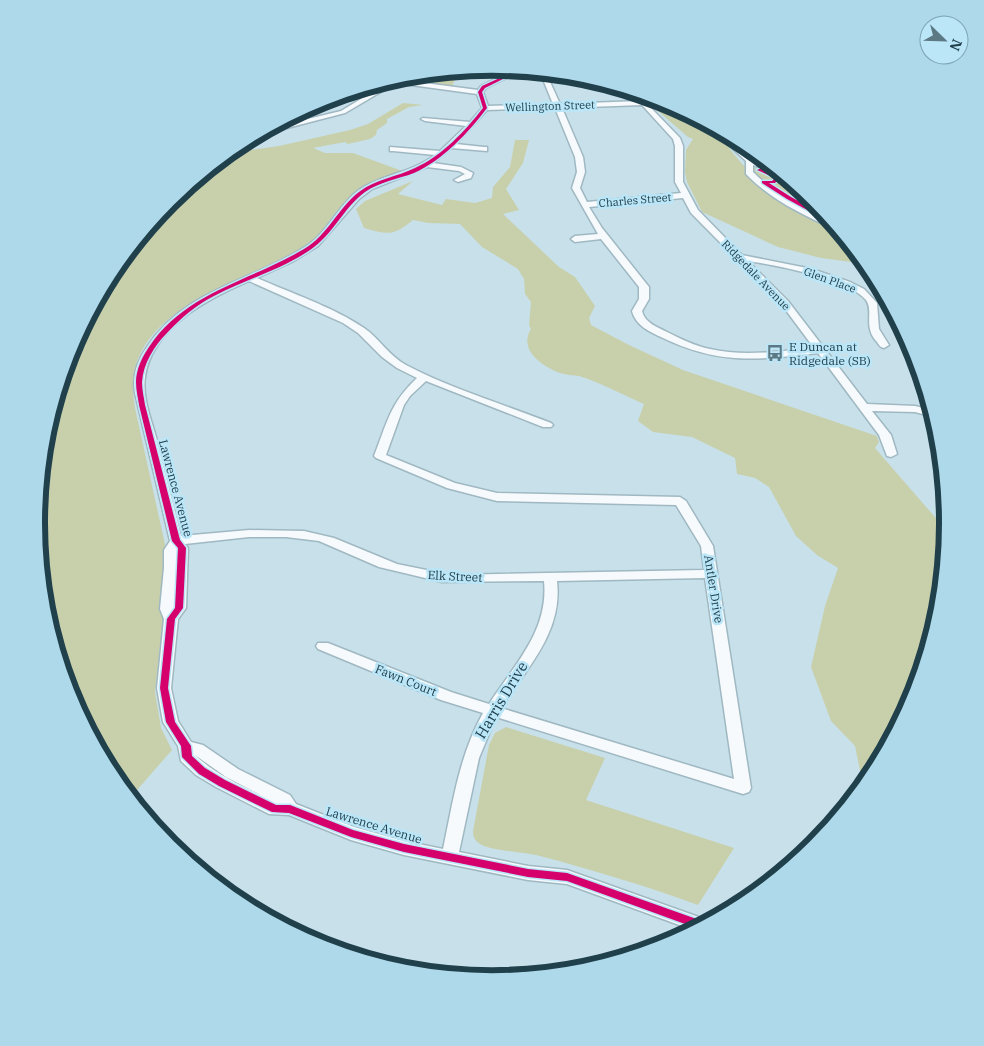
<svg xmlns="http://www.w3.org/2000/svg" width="984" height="1046" font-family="'IBM Plex Serif',serif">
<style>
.green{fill:#c8d0ab}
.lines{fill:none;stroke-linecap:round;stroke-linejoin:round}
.minor-casing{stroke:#9fb8c2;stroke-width:3}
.minor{fill:#f7fafc;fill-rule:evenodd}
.cycleway-casing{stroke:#bae6f8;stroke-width:3}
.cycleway{fill:#d6006c;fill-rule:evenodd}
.labels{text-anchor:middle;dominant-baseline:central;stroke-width:5;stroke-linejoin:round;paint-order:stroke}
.far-street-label{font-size:11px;fill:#20404c;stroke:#bae6f8}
.poi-label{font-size:12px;fill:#20404c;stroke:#bae6f8;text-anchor:start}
.street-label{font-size:12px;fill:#20404c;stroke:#bae6f8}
.near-street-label{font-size:15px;fill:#20404c;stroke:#bae6f8}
.rim{fill:none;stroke:#20404c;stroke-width:6}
</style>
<rect width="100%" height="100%" fill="#c8e0ea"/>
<g class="green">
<path d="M466 70 463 76 455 79 452 87 409 81 408 77Z"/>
<path d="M648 96 667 102 716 128 732 152 743 165 785 176 814 201 873 274 867 272 859 263 821 258 778 247 702 212 687 182 685 172 686 150 693 139 688 137 651 105 648 100Z"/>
<path d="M403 103 423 105 409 107 387 119V123L377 130 376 135 370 139 348 144 345 142 313 148 325 153H353L405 172C387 181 358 190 344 204 327 219 324 235 302 248 248 281 135 306 133 385 133 393 134 401 135 408L166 549 167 583 155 692 161 728 172 750 131 797 113 776 71 697 45 612 36 523 45 434 71 348 113 270 170 201 228 153 279 146 350 130 368 124Z"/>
<path d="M515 140H529L523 163 506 189 519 210 503 214 559 267 575 277 595 306 589 318 591 325 629 345 683 370 877 436 879 442 875 448 947 531 939 612 913 698 871 776 863 785 855 746 831 721 811 667 825 606 838 568 817 555 796 536 769 487 755 478 737 474 735 458 692 437 653 432 638 421 644 404C623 395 601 383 579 376 573 375 566 375 560 373 542 366 518 350 531 329L529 325 531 302 525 294 524 279 518 269 482 247 460 224 428 223 413 220C393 236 388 235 364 228L356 209 365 201 413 181 398 194 442 205 446 199 475 203 492 198 493 187 510 167Z"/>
<path d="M506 727 605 758 586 800 734 848 698 905C646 886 593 870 540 856 525 852 491 851 480 844 475 841 473 837 473 831L489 745 495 733Z"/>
</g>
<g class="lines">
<g class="minor-casing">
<g id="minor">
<path d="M515 69 522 70 486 88 483 92 488 106 553 104 540 72 546 73 560 104 640 101 636 94 643 95 651 108 680 138 683 146V182L698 210 742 255 812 269 850 282 864 289 877 303 879 329 889 345 884 348C879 347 879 344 876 341 863 326 874 311 866 300 849 279 775 265 748 261L788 301 867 404 915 406 932 410 934 417 915 412 872 411 891 435 897 454 891 457 887 456 879 435 818 353C758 360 719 365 663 338 650 332 636 326 632 311L639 299V287L601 239 575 242 571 239 575 236 598 234 572 188 577 172 575 157 555 108 487 110 456 144 484 147H487V151L451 148 433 163 461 167 473 173 471 178 458 182 454 180 465 174 459 171 427 167 372 189 359 199 318 246 292 262 257 278C291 293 333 307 364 328 379 338 389 356 406 365 452 389 503 404 551 423L553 425 551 427H543L426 381 410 396 404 405 386 455 455 483 497 493 680 497 686 501 713 546 751 788 749 792 743 794 496 717 479 758 459 852 528 866 567 870 707 920 708 922 693 930 567 884 528 880 404 855 351 840 289 815 269 814 216 787 196 775 181 761 178 746 163 722 157 688 164 619 160 609 164 568V550L170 541 135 393C132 376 137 361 147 347 185 289 251 282 305 247 328 233 338 205 359 190 382 174 412 173 435 155L393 151H390V147L440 151 466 126 425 121 421 119 423 118 470 122 482 108 477 94 396 83 345 113 260 135 257 134 266 129 341 111 389 82 386 81 394 79 478 90 481 86ZM642 105 673 139 675 146V182L681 193 587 202 580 188 585 172 583 157 562 108ZM683 198 691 213 782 305 814 348C780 351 744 357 710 349 695 346 681 339 667 332 657 327 645 323 642 311L649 299V287L602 228 589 207ZM249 281 343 323 358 333 382 357 397 368 417 378C390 403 387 423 374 456L376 458 447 488 497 501 676 505 701 546 704 570 451 575 397 564 334 538 304 531 249 530 181 536C173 503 164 470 156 437 151 419 142 397 145 377 152 327 208 299 249 281ZM249 537H286L319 541 379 567 442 582 544 581C549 631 514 665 489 704L451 692 328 643H318L316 646 318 649 441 700 483 713C459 756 453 802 443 849L404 841 354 827 296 804 290 795 238 769 203 745 191 742 178 721 171 688 178 619 186 608 188 548 185 544ZM705 578 734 779 501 708C527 668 563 632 557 581ZM195 755 226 777 265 797C240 785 215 774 195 755Z"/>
<path d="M723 132C734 138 740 149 750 156 760 164 772 166 782 174L753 165V172C767 186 783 197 800 206 813 213 828 217 837 228H832C801 214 770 199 746 174V161L734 150 722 134Z"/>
</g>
</g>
<use href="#minor" class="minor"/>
<g class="cycleway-casing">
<g id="cycleway">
<path d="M517 70H521L485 88 482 92 487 108C468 133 443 160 414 173 398 179 379 182 365 192 344 207 333 235 310 250 281 270 246 279 214 296 196 305 181 318 167 333 154 346 143 364 142 382 142 390 144 398 145 405L180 540 186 548 183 608 175 619 168 688 175 722 191 746 192 756 205 768 225 780 276 805H290L353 830 404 844 528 869 567 873 705 922V923L696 928 567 881 528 877 404 852 351 837 289 813 272 812 219 786 199 774 182 757 181 746 166 722 160 688 167 619 175 608 178 548 172 541 139 405C138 398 136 390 136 382 136 370 142 357 149 347 185 292 251 281 304 249 328 235 338 208 359 192 376 179 397 177 415 168 442 156 465 131 483 108L478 92 482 86Z"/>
<path d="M760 157 771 166 763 170 780 178 775 183H769L791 197 828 217 832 222H829L787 199 762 183V181H772L775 178 757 170 766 166 760 158Z"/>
</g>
</g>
<use href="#cycleway" class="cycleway"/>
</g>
<defs>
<g id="bus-bare" transform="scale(1.35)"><path d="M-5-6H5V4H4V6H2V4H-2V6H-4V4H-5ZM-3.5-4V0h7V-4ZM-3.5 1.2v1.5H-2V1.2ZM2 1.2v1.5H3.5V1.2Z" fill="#5b7883" stroke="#bae6f8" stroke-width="2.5" paint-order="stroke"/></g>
</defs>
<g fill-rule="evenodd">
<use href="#bus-bare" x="775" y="353"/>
</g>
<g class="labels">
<g class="far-street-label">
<text transform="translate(550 106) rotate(-2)">Wellington Street</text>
<text transform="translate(635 200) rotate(-5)">Charles Street</text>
<text transform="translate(756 275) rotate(46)">Ridgedale Avenue</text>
<text transform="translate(830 280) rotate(20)">Glen Place</text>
</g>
<g class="poi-label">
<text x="789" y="346">E Duncan at<tspan x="789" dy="14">Ridgedale (SB)</tspan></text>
</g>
<g class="street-label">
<text transform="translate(176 488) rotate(75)">Lawrence Avenue</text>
<text transform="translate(455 576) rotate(3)">Elk Street</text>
<text transform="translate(714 589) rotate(81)">Antler Drive</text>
<text transform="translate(406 680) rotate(22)">Fawn Court</text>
<text transform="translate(374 825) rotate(17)">Lawrence Avenue</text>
</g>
<g class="near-street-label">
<text transform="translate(501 700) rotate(-59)">Harris Drive</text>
</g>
</g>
<path d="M0 0H984V1046H0ZM45 523a447 447 0 1 1 894 0a447 447 0 1 1-894 0Z" fill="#aed9ea" fill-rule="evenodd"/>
<path class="rim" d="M45 523a447 447 0 1 1 894 0a447 447 0 1 1-894 0Z"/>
<g transform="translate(944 40) rotate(113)"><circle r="24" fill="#bae6f8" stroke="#7ca4b3"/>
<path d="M0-4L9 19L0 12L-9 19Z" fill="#5b7883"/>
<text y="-8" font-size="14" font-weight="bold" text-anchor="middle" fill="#20404c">N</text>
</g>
</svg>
